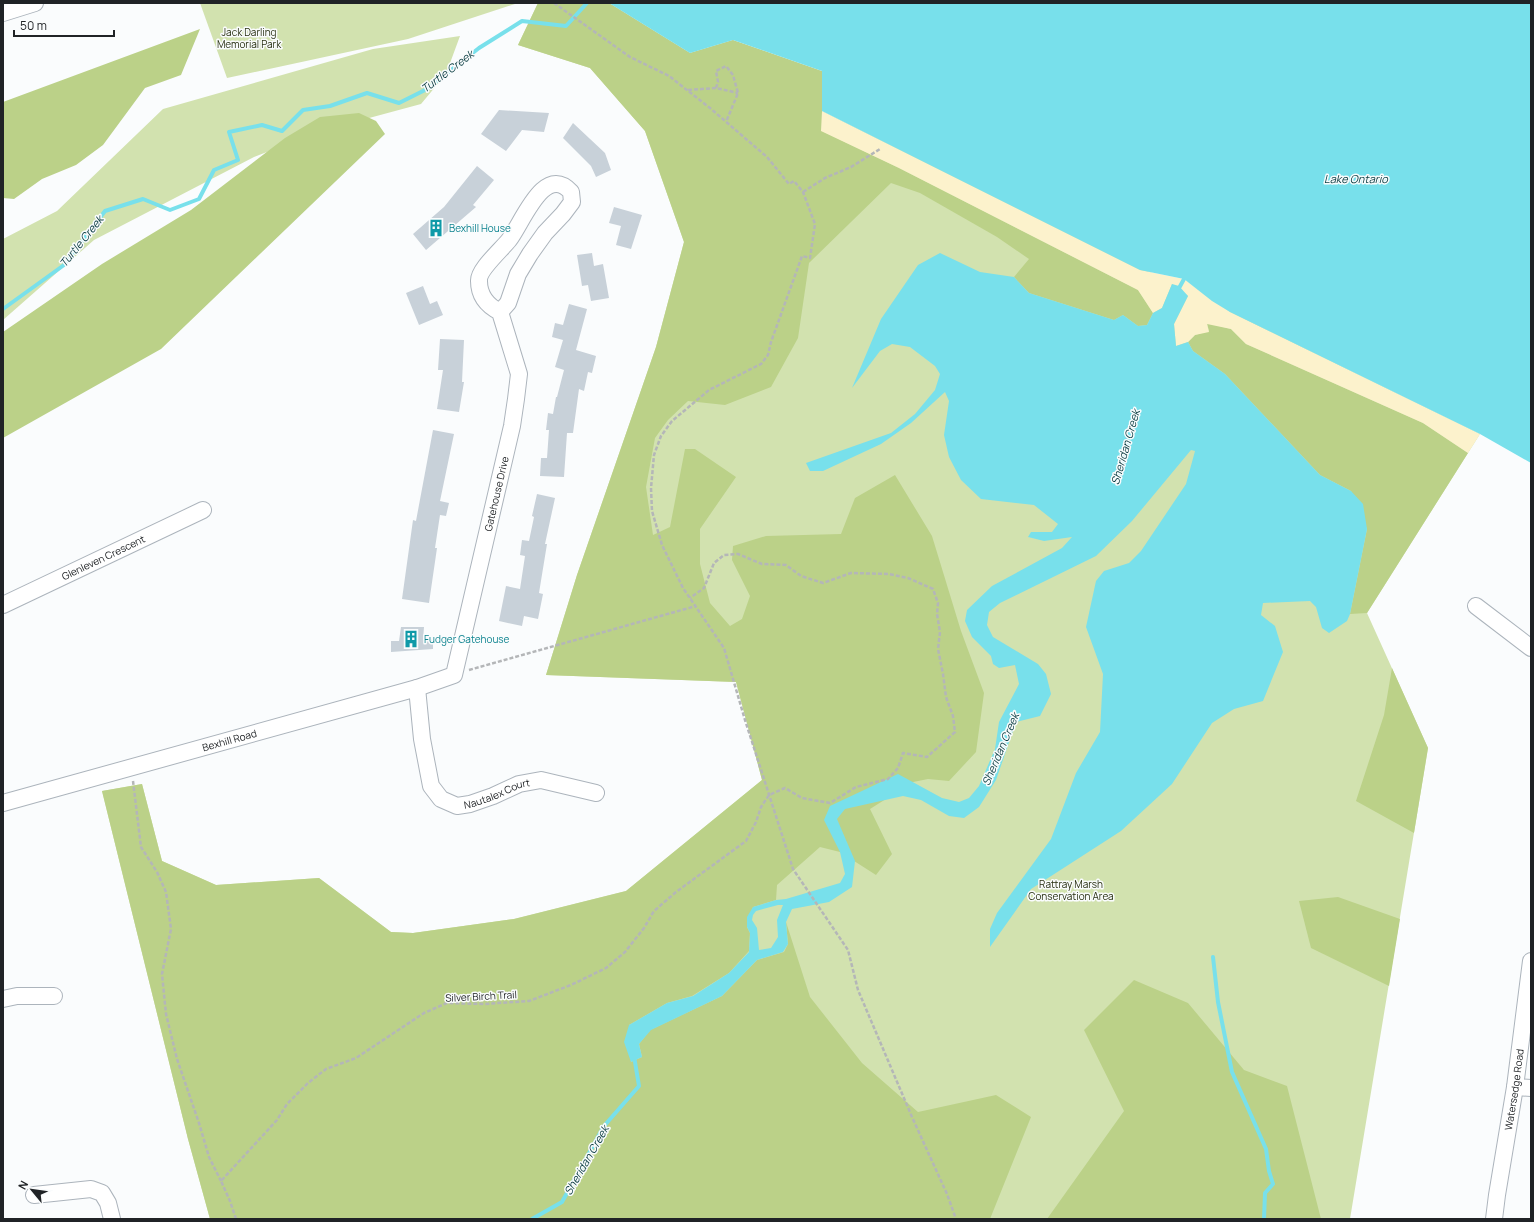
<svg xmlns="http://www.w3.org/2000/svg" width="1534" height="1222" font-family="Manrope,sans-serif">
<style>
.green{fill:#d2e2af}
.forest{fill:#bbd188}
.sand{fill:#fcf2cc}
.water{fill:#78e0eb;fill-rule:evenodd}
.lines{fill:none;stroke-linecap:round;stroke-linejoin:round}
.stream{stroke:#78e0eb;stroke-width:4}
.building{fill:#c8d1d9}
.minor-casing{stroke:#acb4bc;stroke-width:18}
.path{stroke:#b4b6b8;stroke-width:2.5;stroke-dasharray:4 2;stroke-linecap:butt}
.minor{stroke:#fff;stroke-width:16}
.labels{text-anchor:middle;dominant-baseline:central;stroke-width:3;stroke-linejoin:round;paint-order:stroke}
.park-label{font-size:10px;fill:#272f10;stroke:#fafcfd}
.culture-label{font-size:10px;fill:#0d838f;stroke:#fafcfd;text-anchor:start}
.street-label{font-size:10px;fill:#202326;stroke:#fafcfd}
.water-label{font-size:11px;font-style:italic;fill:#0a3c41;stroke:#fafcfd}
</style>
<rect width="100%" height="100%" fill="#fafcfd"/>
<g class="green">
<path d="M200 3H518L408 39 227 78Z"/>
<path d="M538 3H609L690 53 733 40 822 111 1480 434 1367 613 1428 748 1350 1219H210L188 1139 102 791 142 784 162 861 216 885 319 878 391 932 413 933 514 919 626 891 762 780 736 682 546 675 577 575 656 347 684 242 645 131 590 68 518 45Z"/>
<path d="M460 36 446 74 421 104 321 131 254 157 94 240 3 320V239L57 211 163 109 373 49Z"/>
</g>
<g class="forest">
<path d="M538 3H609L690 53 733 40 822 71V131L899 168 1138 290 1153 313 1147 325 1138 326 1123 315 1114 320 1029 293 1014 277 1029 259 997 237 920 193 891 183 809 263 798 338 771 387 725 405 688 401 668 420 655 438 646 487 653 535 670 527 685 449H695L736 477 700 529V564L710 603 730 626 742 619 750 596 732 560 733 546 766 536 841 534 855 498 895 475 932 536 961 631 984 693 976 752 949 781 928 779 913 782 870 809 892 854 876 875 840 852 820 847 777 885 776 900 753 907 747 927 750 933 749 951 729 973 692 996 667 1003 629 1025 631 1062 642 1057 639 1044 650 1030 722 996 757 960 784 952 788 944 786 922 810 997 862 1063 918 1112 996 1095 1031 1117 990 1219H210L188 1139 102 791 142 784 162 861 216 885 319 878 391 932 413 933 514 919 626 891 762 780 736 682 546 675 577 575 656 347 684 242 645 131 590 68 518 45Z"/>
<path d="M200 29 181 75 145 88 103 145 76 165 42 179 14 199 3 198V102Z"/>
<path d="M359 113 376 121 385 134 161 349 3 438V332L102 264 191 210 285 138 320 117Z"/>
<path d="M1207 323 1231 329 1246 344 1423 423 1468 453 1367 613 1350 614 1367 529 1351 491 1320 475 1225 374 1193 351 1188 342 1195 335 1209 331Z"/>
<path d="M1392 668 1428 748 1414 833 1356 801 1384 715Z"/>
<path d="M1338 897 1400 919 1389 986 1311 948 1299 901Z"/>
<path d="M1134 980 1188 1003 1244 1070 1287 1086 1321 1219H1047L1124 1111 1084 1030Z"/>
</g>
<path class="sand" d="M822 111 1140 270 1184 279 1230 312 1480 434 1468 453 1423 423 1246 344 1231 329 1207 324 1209 332 1195 335 1188 342 1176 346 1174 324 1188 296 1172 284 1162 308 1153 313 1138 290 899 168 821 131Z"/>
<g class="water">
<path d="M609 3H1531V463L1480 434 1230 312 1212 301 1184 279 1140 270 822 111V71L733 40 690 53Z"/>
<path d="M940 253 980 272 1014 277 1029 293 1114 320 1123 315 1138 326 1147 325 1153 313 1162 308 1172 284 1179 286 1188 296 1174 324 1176 346 1188 342 1193 351 1225 374 1320 475 1351 491 1363 504 1367 529 1350 614 1347 621 1329 633 1322 628 1316 607 1310 601 1263 603 1261 615 1275 626 1283 652 1263 701 1234 709 1212 723 1172 784 1121 831 1031 889 990 947V929L997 913 1051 839 1076 773 1100 732 1103 674 1086 627 1096 581 1104 571 1129 563 1141 551 1186 484 1195 451 1191 450 1132 521 1096 556 1000 603 989 612 987 625 993 637 1038 664 1046 674 1051 694 1040 716 1016 722 996 780 979 807 964 818 949 816 921 800 903 796 845 809 837 819 855 861 852 887 829 902 792 909 786 922 788 944 783 952 757 960 722 996 651 1030 639 1044 642 1057 631 1062 624 1042 629 1025 667 1003 693 996 729 973 749 952 750 933 747 927V917L753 907 776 900 786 899 840 883 845 874 840 852 824 820 830 806 898 774 942 798 959 802 969 798 979 786 995 749 999 722 1019 684 1015 665 999 668 993 664 991 656 972 637 965 621 967 610 992 586 1062 548 1072 537 1044 541 1028 537 1031 532H1052L1058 524 1034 505 981 499 961 480 949 457 944 435 949 401 945 392 911 423 881 444 823 471H810L806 463 891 433 915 414 935 390 940 374 935 366 910 347 892 344 880 351 852 388 881 319 918 265ZM778 905H783L777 920 778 937 771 948 759 950 757 928 752 920 753 915 756 911Z"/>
</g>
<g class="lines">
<g class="stream">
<path d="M1178 290 1184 279"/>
<path d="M3 309 64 265 105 211 143 199 170 210 199 199 214 170 238 160 229 132 262 125 282 131 303 110 330 106 367 93 399 103 427 89 479 48 522 21 566 26 587 3"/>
<path d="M1213 957 1218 1002 1232 1072 1266 1149 1269 1171 1273 1184 1265 1193 1264 1219"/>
<path d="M532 1219 562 1202 604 1126 639 1086 634 1056"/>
</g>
</g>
<g class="building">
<path d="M499 110 549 113 544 132 522 130 506 151 481 134Z"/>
<path d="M573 123 605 153 611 170 596 177 591 166 563 138Z"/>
<path d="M477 166 494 180 473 205 476 207 426 250 413 234 444 207Z"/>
<path d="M614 207 642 215 631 249 616 245 621 226 609 223Z"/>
<path d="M592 253 594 266 603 264 609 298 591 301 588 285 582 286 577 255Z"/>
<path d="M423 286 430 304 437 301 443 315 419 325 406 293Z"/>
<path d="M569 304 587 309 576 350 596 356 592 373 588 372 584 391 579 389 573 433H567L564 477 540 476 541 458H547L549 430H546L548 413 553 414 556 397H557L564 370 555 367 563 340 552 337 555 323 563 325Z"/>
<path d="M440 339 464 340 462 382H464L459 412 437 409 443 370H438Z"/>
<path d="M433 430 454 434 440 501 449 503 446 516 440 515 435 548H437L429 603 402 599 413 520 416 521Z"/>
<path d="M537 494 555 498 545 544H547L539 593 543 594 538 619 524 616 522 626 499 621 506 586 520 589 525 556 520 555 522 540 529 541 534 517 532 516Z"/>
<path d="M401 627H424L423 640 433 639V649L391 652V641H399Z"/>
</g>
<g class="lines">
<g class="minor-casing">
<g id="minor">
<path d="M3 13 35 3"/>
<path id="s1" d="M3 605 203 510"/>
<path d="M1476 606 1531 648"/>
<path id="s2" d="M417 688 422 739 431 786 441 799 457 806 470 804 493 796 519 784 541 780 596 793"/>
<path id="s3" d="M3 803 417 688 454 675 512 426 516 399 519 374 500 312C488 306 479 296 479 281 478 270 501 250 509 240 522 224 544 162 571 192L572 202 563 214 545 233 530 254 518 274 508 303 500 312"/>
<path d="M3 999 17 996H54"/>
<path d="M1515 1087 1531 1088"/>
<path d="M34 1195 91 1189 102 1193 108 1203 112 1219"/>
<path id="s4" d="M1494 1219 1497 1195 1515 1087 1531 961"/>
</g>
</g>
<g class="path">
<path d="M554 3 630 57 669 76 710 108 767 157 789 184 794 181 803 192 815 224 810 258 802 256 771 342 768 355 761 364 709 390 672 421 661 436 654 455 651 488 652 511 662 545 683 588 724 648 745 720 793 869 848 950 858 990 912 1117 947 1194 956 1219"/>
<path d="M716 88 718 82 716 71 726 66 733 75 738 93 726 122"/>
<path d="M688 90 716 88 738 93"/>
<path d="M803 192 825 178 851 167 880 149"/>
<path d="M469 670 696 606"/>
<path d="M133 781 141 847 157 872 166 892 171 929 162 974 166 1014 177 1059 199 1123 209 1157 221 1181"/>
<path d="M236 1219 230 1201 221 1181 277 1120 287 1104 308 1083 326 1069 356 1058 424 1013 447 1003 484 1004 529 1001 571 985 606 968 625 952 644 928 654 911 676 892 746 841 756 822 761 807 769 795 785 788 802 798 830 803 856 787 888 779 898 768 903 753 927 757 955 732 953 716 946 697 943 674 938 649 940 632 937 614 938 603 933 589 908 578 889 574 851 573 823 583 801 576 786 565 762 564 738 554 724 555 714 563 704 588 690 598"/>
</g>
<use href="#minor" class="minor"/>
</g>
<defs>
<g id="building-bare" transform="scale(1.38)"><path d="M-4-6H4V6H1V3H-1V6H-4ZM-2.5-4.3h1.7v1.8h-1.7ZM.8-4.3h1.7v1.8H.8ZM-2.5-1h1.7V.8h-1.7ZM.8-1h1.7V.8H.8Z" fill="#0f9aa8" stroke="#fafcfd" stroke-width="2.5" paint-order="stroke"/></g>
</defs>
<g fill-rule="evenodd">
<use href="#building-bare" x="436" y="228"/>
<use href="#building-bare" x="411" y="639"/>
</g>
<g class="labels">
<g class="park-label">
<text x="249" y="32">Jack Darling<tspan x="249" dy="12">Memorial Park</tspan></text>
<text x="1071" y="884">Rattray Marsh<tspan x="1071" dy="12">Conservation Area</tspan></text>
</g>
<g class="culture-label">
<text x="449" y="228">Bexhill House</text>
<text x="424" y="639">Fudger Gatehouse</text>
</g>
<g class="street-label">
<text stroke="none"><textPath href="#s3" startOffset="655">Gatehouse Drive</textPath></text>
<text stroke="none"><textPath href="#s1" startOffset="111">Glenleven Crescent</textPath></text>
<text stroke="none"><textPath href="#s3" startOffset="235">Bexhill Road</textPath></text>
<text stroke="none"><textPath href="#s2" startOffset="175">Nautalex Court</textPath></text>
<text transform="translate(481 996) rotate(-3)">Silver Birch Trail</text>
<text stroke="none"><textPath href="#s4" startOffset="131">Watersedge Road</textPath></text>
</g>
<g class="water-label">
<text transform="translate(447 71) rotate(-37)">Turtle Creek</text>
<text x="1356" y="178">Lake Ontario</text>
<text transform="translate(81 241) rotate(-51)">Turtle Creek</text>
<text transform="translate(1125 447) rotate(-74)">Sheridan Creek</text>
<text transform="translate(1000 749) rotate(-67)">Sheridan Creek</text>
<text transform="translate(586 1160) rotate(-60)">Sheridan Creek</text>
</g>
</g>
<rect width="1534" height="1222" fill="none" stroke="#202326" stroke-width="8"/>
<g transform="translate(32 1190) rotate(299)" stroke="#fafcfd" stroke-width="3" paint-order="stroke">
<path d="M0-3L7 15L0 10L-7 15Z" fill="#202326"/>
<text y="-6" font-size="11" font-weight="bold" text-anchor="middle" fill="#202326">N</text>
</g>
<path d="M14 30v6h100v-6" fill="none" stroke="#202326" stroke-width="2"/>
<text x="20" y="30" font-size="12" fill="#202326" stroke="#fafcfd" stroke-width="3" paint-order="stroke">50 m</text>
</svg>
